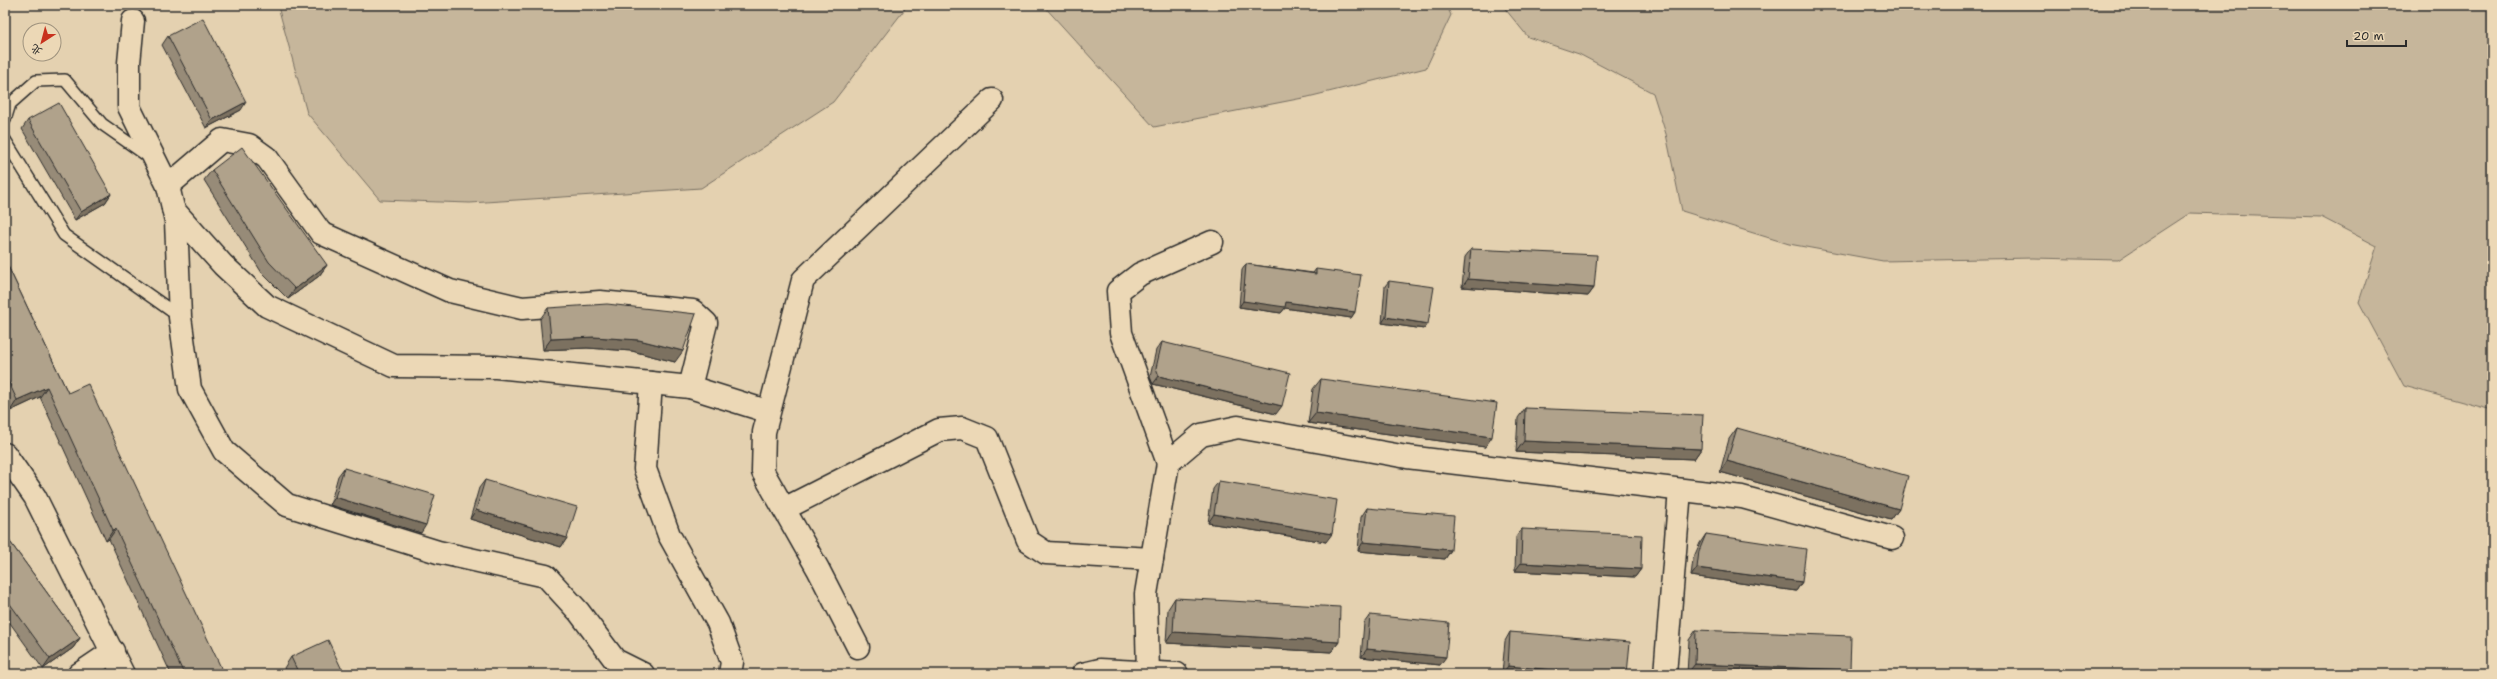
<svg xmlns="http://www.w3.org/2000/svg" width="2497" height="679" font-family="'Shantell Sans','LXGW WenKai TC',sans-serif">
<style>
.green{fill:#c6b69b;stroke:#787063}
.lines{fill:none;stroke-linecap:round;stroke-linejoin:round}
.lane-casing{stroke:#2b2b2b;stroke-width:14}
.street-casing{stroke:#2b2b2b;stroke-width:25}
.lane{stroke:#ecd8b6;stroke-width:11}
.street{stroke:#ecd8b6;stroke-width:22}
.wall{fill:#978b78;stroke:#2b2b2b}
.shaded-wall{fill:#7b7161;stroke:#2b2b2b}
.building{fill:#b0a28b;stroke:#2b2b2b}
</style>
<rect width="100%" height="100%" fill="#e4d1b0"/>
<filter id="ink" filterUnits="userSpaceOnUse"><feTurbulence type="fractalNoise" baseFrequency=".025" numOctaves="2"/><feDisplacementMap in="SourceGraphic" scale="8" xChannelSelector="R" yChannelSelector="G"/><feConvolveMatrix kernelMatrix="1 2 1 2 8 2 1 2 1" color-interpolation-filters="sRGB"/></filter>
<g filter="url(#ink)">
<g class="green">
<path d="M279 5H908L833 102 701 188 470 203 380 200 307 113 279 10Z"/>
<path d="M1043 5H1446L1451 15 1426 68 1308 97 1154 127Z"/>
<path d="M1502 5H2492V410L2404 386 2359 302 2377 246 2321 217 2190 213 2118 260 2033 258 1883 261 1789 244 1682 211 1666 134 1653 93 1579 54 1528 37Z"/>
</g>
<g class="lines">
<g class="lane-casing">
<g id="lane">
<path d="M5 120 10 104 36 81 65 80 102 124 149 157"/>
<path d="M5 140 64 235 180 317"/>
</g>
</g>
<g class="street-casing">
<g id="street">
<path d="M133 21 129 63V107L168 186 176 221 180 317 190 389 224 451 287 505 438 552 546 576 579 612 615 660 643 674"/>
<path d="M168 186 222 140 249 145 267 158 321 233 450 291 522 308 600 302 693 311 706 323 690 387"/>
<path d="M173 209 223 265 267 306 394 366 496 367 690 387 757 408"/>
<path d="M651 383 645 469 669 535 718 623 732 662 730 674"/>
<path d="M5 454 35 497 123 674"/>
<path d="M1168 463 1121 333 1118 291 1140 274 1212 242"/>
<path d="M784 509 939 430 962 428 987 438 1028 541 1046 553 1152 559"/>
<path d="M858 647 818 569 763 472 764 432 803 280 992 100"/>
<path d="M1148 673 1146 594 1168 463 1201 435 1238 427 1407 457 1742 497 1892 538"/>
<path d="M79 674 113 651"/>
<path d="M1083 674 1100 670 1177 674"/>
<path d="M1665 674 1680 490"/>
</g>
</g>
<use href="#lane" class="lane"/>
<use href="#street" class="street"/>
</g>
<g class="wall">
<path d="M168 36 241 110 206 128 162 45Z"/>
<path d="M28 120 111 194 105 203 75 220 22 129Z"/>
<path d="M212 170 327 265 319 276 288 299 262 273 204 180Z"/>
<path d="M1471 249 1594 288 1588 296 1462 287 1465 257Z"/>
<path d="M5 260 68 393 224 674H171L109 539 106 541 40 397 10 411 5 401Z"/>
<path d="M1246 264 1313 273 1316 269 1355 312 1351 318 1285 308 1281 313 1239 307 1242 270Z"/>
<path d="M1389 281 1424 329 1382 323 1385 286Z"/>
<path d="M548 308 675 362 632 351 587 348 543 350 540 319Z"/>
<path d="M1162 342 1276 414 1153 384 1150 377 1156 350Z"/>
<path d="M1321 379 1485 447 1308 423 1313 389Z"/>
<path d="M1525 408 1701 449 1694 459 1516 452 1518 418Z"/>
<path d="M1737 428 1899 509 1891 520 1720 472 1729 439Z"/>
<path d="M344 468 421 533 330 505 338 476Z"/>
<path d="M485 480 567 538 561 547 470 519 479 488Z"/>
<path d="M1219 481 1326 542 1208 523 1213 489Z"/>
<path d="M1367 508 1451 550 1445 559 1358 551 1361 517Z"/>
<path d="M1522 529 1641 569 1635 577 1515 571 1516 537Z"/>
<path d="M1706 534 1802 582 1796 591 1691 576 1693 559 1700 543Z"/>
<path d="M5 535 80 638 73 648 43 669 5 616Z"/>
<path d="M1175 598 1339 642 1331 652 1166 643 1168 609Z"/>
<path d="M1370 615 1440 665 1361 657 1364 623Z"/>
<path d="M1696 630 1850 670 1848 674H1687L1689 640Z"/>
<path d="M1510 632 1627 674H1502L1505 641Z"/>
<path d="M291 657 344 674H286L284 668Z"/>
</g>
<g class="shaded-wall">
<path d="M246 102 241 110 206 128 212 120Z"/>
<path d="M111 194 105 203 75 220 81 212Z"/>
<path d="M327 265 319 276 288 299 295 289Z"/>
<path d="M1468 279 1594 288 1588 296 1462 287Z"/>
<path d="M1243 301 1286 302 1355 312 1351 318 1285 308 1281 313 1239 307Z"/>
<path d="M1386 317 1428 324 1424 329 1382 323Z"/>
<path d="M594 337 639 340 683 351 675 362 632 351 587 348 543 350 551 339Z"/>
<path d="M1159 376 1282 406 1276 414 1153 384Z"/>
<path d="M47 387 40 397 10 411 17 400Z"/>
<path d="M1316 413 1492 437 1485 447 1308 423Z"/>
<path d="M1524 441 1701 449 1694 459 1516 452Z"/>
<path d="M1727 461 1899 509 1891 520 1720 472Z"/>
<path d="M335 497 426 525 421 533 330 505Z"/>
<path d="M476 510 567 538 561 547 470 519Z"/>
<path d="M1214 514 1332 534 1326 542 1208 523Z"/>
<path d="M116 529 109 539 106 541 113 530Z"/>
<path d="M1363 542 1451 550 1445 559 1358 551Z"/>
<path d="M1521 563 1641 569 1635 577 1515 571Z"/>
<path d="M1697 568 1802 582 1796 591 1691 576Z"/>
<path d="M1173 632 1339 642 1331 652 1166 643Z"/>
<path d="M80 638 73 648 43 669 50 659Z"/>
<path d="M1367 649 1446 657 1440 665 1361 657Z"/>
<path d="M1695 664 1850 670 1848 674H1687Z"/>
<path d="M1508 666 1602 674H1502Z"/>
</g>
<g class="building">
<path d="M203 18 246 102 212 120 168 36Z"/>
<path d="M59 103 111 194 81 212 28 120Z"/>
<path d="M242 147 327 265 295 289 269 262 212 170Z"/>
<path d="M1471 249 1597 255 1594 288 1468 279Z"/>
<path d="M5 260 68 393 88 384 224 674H184L116 529 113 530 47 387 17 400 5 374Z"/>
<path d="M1246 264 1316 274V269L1361 275 1355 312 1286 302 1285 307 1243 301Z"/>
<path d="M1389 281 1434 287 1428 324 1386 317Z"/>
<path d="M607 304 696 314 683 351 639 340 594 337 551 339 548 308Z"/>
<path d="M1162 342 1290 373 1282 406 1159 376 1156 368Z"/>
<path d="M1321 379 1497 403 1492 437 1316 413Z"/>
<path d="M1525 408 1703 415 1701 449 1524 441Z"/>
<path d="M1737 428 1908 476 1899 509 1727 461Z"/>
<path d="M344 468 435 495 426 525 335 497Z"/>
<path d="M485 480 577 507 567 538 476 510Z"/>
<path d="M1219 481 1337 500 1332 534 1214 514Z"/>
<path d="M1367 508 1454 516 1451 550 1363 542Z"/>
<path d="M1522 529 1642 535 1641 569 1521 563Z"/>
<path d="M1706 534 1806 549 1802 582 1697 568 1699 551Z"/>
<path d="M5 535 80 638 50 659 5 597Z"/>
<path d="M1175 598 1340 607 1339 642 1173 632Z"/>
<path d="M1370 615 1449 623 1446 657 1367 649Z"/>
<path d="M1696 630 1851 636 1850 670 1695 664Z"/>
<path d="M1510 632 1630 642 1627 674H1602L1508 666Z"/>
<path d="M328 640 344 674H299L291 657Z"/>
</g>
</g>
<rect width="2497" height="679" fill="none" stroke="#ecd8b6" stroke-width="20"/>
<rect x="10" y="10" width="2477" height="659" fill="none" stroke="#2b2b2b" stroke-width="1.5" filter="url(#ink)"/>
<g transform="translate(42 42) rotate(216)"><circle r="19" fill="#ecd8b6" stroke="#9f937e"/>
<path d="M0-3L7 15L0 10L-7 15Z" fill="#c8321e"/>
<text y="-6" font-size="11" font-weight="bold" text-anchor="middle" fill="#2b2b2b">北</text>
</g>
<path d="M2347 40v6h59v-6" fill="none" stroke="#2b2b2b" stroke-width="2"/>
<text x="2353" y="40" font-size="12" fill="#2b2b2b" stroke="#ecd8b6" stroke-width="3" paint-order="stroke">20 m</text>
</svg>
